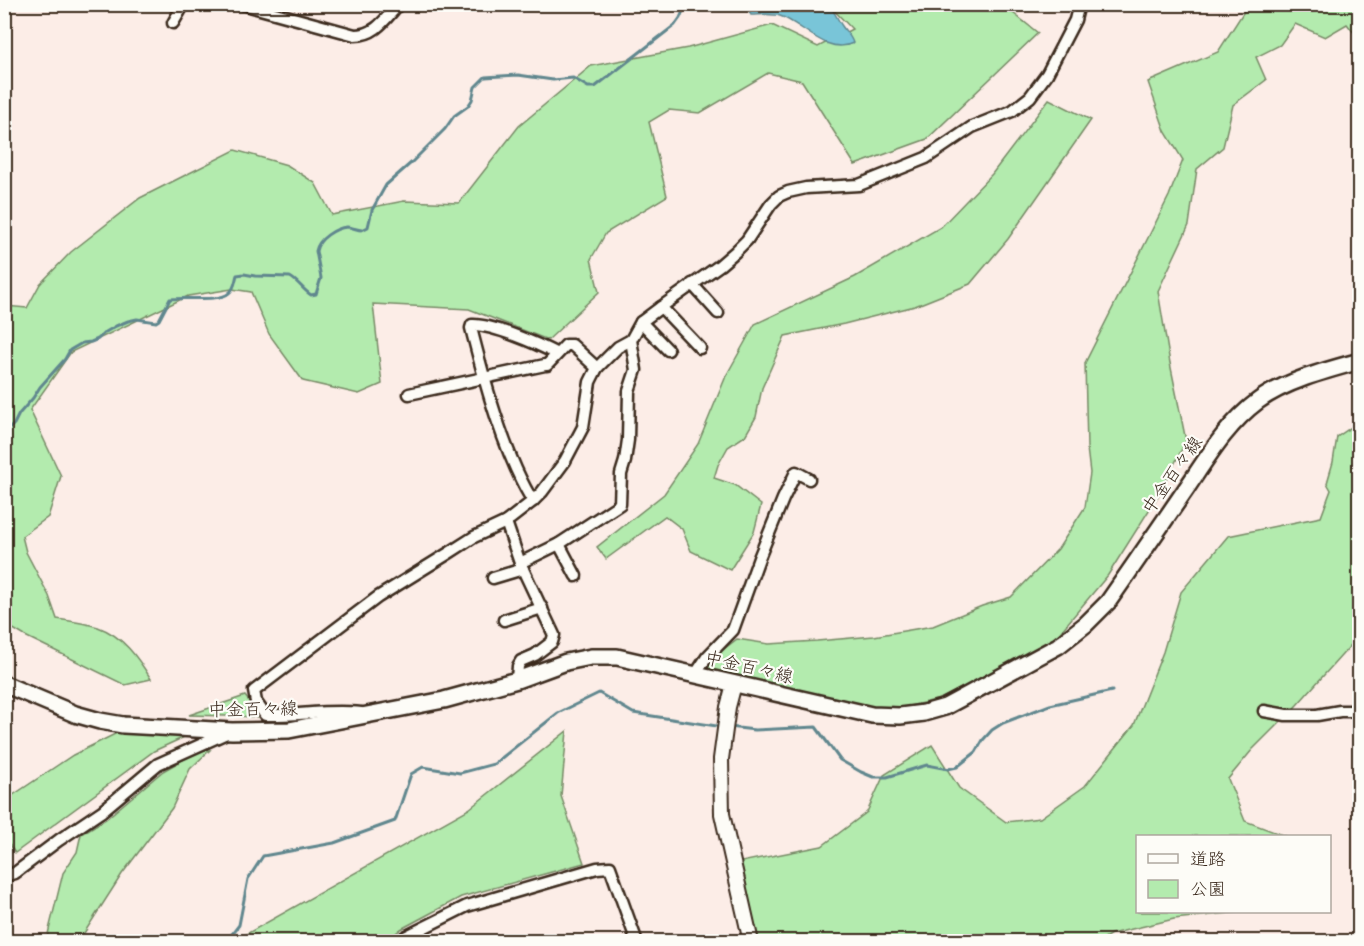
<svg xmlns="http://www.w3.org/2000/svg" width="1364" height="946" font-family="'Shantell Sans','Klee One',sans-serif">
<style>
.green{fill:#b3ebae;stroke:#778a66;stroke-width:1.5}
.water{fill:#79c5d8;stroke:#60878e;stroke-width:1.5}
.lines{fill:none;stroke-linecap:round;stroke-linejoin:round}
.stream{stroke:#60878e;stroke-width:3}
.minor-casing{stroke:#3b2a1e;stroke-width:15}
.tertiary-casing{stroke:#3b2a1e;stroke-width:18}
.secondary-casing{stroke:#3b2a1e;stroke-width:20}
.minor{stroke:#fdfcf7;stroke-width:10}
.tertiary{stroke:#fdfcf7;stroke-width:14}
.secondary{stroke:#fdfcf7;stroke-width:15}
.labels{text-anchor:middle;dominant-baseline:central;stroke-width:4.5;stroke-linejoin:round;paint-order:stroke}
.street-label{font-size:18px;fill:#3b2a1e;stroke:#fdfcf7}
</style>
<rect width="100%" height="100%" fill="#fcede7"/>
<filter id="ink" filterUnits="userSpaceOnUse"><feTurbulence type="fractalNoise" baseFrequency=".0167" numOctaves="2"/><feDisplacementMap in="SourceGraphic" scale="12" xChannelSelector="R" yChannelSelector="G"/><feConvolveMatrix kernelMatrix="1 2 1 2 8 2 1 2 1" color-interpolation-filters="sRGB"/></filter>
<g filter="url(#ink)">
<g class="green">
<path d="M829 5H1003L1038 33 927 139 855 165 802 81 768 73 700 113 669 110 649 122 667 196 606 233 591 259 599 292 548 340 469 309 373 304 382 384 359 394 303 381 269 334 251 292 232 289 188 296 71 352 30 410 61 476 48 517 22 536 26 552 49 596 57 619C71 621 85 623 98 627 123 636 138 658 151 679L125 685 25 636 5 624V306L27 308 40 284 71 252 140 198 235 150 287 165 315 183 332 215 404 201 459 203 519 126 591 66 688 48 772 25 818 47 852 29Z"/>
<path d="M1248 5H1359V39L1347 24 1325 37 1295 24 1280 45 1256 57 1266 80 1233 105 1223 147 1197 169 1189 225 1158 291 1170 363 1186 441 1158 496 1108 575 1052 642 940 699 901 708 872 709 706 669 716 655 737 639 769 644 817 641 874 636 933 626 982 606 1011 597 1058 549 1085 507 1090 473 1087 448 1085 363 1169 196 1183 160 1165 131 1148 82 1218 52Z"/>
<path d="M1049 99 1091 120 1008 239 970 284 915 306 844 324 785 336 762 388 756 417 745 436 728 447 718 465 714 478 735 485 761 505 754 532 730 570 691 551 682 529 665 516 606 559 597 547 664 494 698 444 726 376 755 324 855 277 941 227 992 174Z"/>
<path d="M1359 422V636L1297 705 1252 750 1228 779 1245 821 1285 836H1138V912H1240L1174 919 1111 934 1100 941H758L741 862 822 846 867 812 884 775 932 745 959 788 1006 822 1040 818 1085 786 1134 725 1163 652 1181 592 1228 536 1321 517 1331 490 1327 483 1333 462 1337 437Z"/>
<path d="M245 696 261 717 189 715Z"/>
<path d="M567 731 561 796 584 863 461 897 401 929 386 941H234L469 809Z"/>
<path d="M117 733H193L154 751 15 853 5 839 4 784 13 795 73 755Z"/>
<path d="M200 750H210L190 769 172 808 122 874 79 941 44 942 48 934 63 873 77 852 81 834 106 819 163 771Z"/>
</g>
<path class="water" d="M744 5H828C835 11 837 19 842 26 846 32 851 36 853 43 827 56 803 24 780 16 771 13 760 15 751 15Z"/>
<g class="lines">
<g class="stream">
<path d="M4 431 10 428 14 424 19 414 33 398 40 387 65 359 70 350 82 343 91 342 98 339 104 333 116 326 128 321 137 319 156 322 159 320 170 299C185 297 220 302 229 293 235 289 235 281 237 275L244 274 255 276 290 277C298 281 303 290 311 295L316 294 321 278 316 251C318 239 335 228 347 227 352 227 357 230 362 230L368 227 372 210 386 185 411 163 445 129 454 116 468 106 472 100 475 87 485 77 518 75 553 80 573 78 588 87H595L675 25 680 18 686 4"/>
<path d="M729 727 755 730 816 727 840 760 861 772 873 777H887L927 765 948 769 957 767 976 752 983 740 992 730 1003 723 1050 705 1112 691"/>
<path d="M226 942 239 925 248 879 263 856 334 843 395 821 411 774 423 767 460 773 494 764 558 713 599 693 633 713 723 727"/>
</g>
<g class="minor-casing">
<g id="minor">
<path d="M242 4 355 35C376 35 385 19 399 4"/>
<path d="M173 23 184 4"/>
<path d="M692 284 718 313"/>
<path d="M661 307 700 348"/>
<path d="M641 322 668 350"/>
<path d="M409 394 545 365H547L566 345H572L597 368"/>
<path d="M533 501C526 491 521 480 516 469 496 424 483 375 471 328L472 325C492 324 538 344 557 354"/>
<path d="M506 522 520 563 554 635 552 642 535 655 521 661 518 666 517 680"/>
<path d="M559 544 576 576"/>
<path d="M520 563 559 544 620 504 621 474 625 461 628 440 629 391 636 370 631 340"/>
<path d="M493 578 523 569"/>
<path d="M504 620 542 608"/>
<path d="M695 675 707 657 733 630 759 558 783 499 796 472 809 479"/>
<path d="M1264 711 1286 715H1317L1340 711H1360"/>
<path d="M361 713C328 709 298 716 265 715L256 702 254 691 378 597 449 553 474 537 506 522 533 501 542 492 565 461 583 427 590 382 597 368 618 347 631 340 641 322 661 307 720 265 735 252 747 240 771 204 779 196 788 192 806 188 859 185 926 158 972 127 1012 111 1030 97 1047 74 1075 20 1079 4"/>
<path d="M4 870 8 875 15 873 59 840 102 811 158 764 229 732"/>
<path d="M400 942 405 937 467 906 597 868 610 867 637 942"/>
</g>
</g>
<g class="tertiary-casing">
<path id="tertiary" d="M734 684 728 707 721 759 722 814 751 942"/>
</g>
<g class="secondary-casing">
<path id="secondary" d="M4 684 75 714 100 721 123 725 232 731 289 730 444 700 517 680 566 662 591 657H617L872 715 900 716 924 713 945 707 1058 646 1086 624 1108 602C1134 565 1160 527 1186 489 1207 458 1227 424 1258 401 1285 381 1327 370 1360 361"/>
</g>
<use href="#minor" class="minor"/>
<use href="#tertiary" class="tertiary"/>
<use href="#secondary" class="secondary"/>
</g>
</g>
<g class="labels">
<g class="street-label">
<text transform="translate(1172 475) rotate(-55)">中金百々線</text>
<text transform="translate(749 667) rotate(13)">中金百々線</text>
<text transform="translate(253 709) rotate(-1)">中金百々線</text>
</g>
</g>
<rect width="1364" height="946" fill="none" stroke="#fdfcf7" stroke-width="24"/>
<rect x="12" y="12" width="1340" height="922" fill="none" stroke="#3b2a1e" stroke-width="2" filter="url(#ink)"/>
<rect x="1136" y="835" width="195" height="78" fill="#fdfcf7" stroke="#afa8a0" stroke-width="1.5"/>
<rect x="1148" y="854" width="30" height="9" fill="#fdfcf7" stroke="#afa8a0" stroke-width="1.5"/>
<text x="1190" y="865" font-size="18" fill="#3b2a1e">道路</text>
<rect x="1148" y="880" width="30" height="18" fill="#b3ebae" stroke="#afa8a0" stroke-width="1.5"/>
<text x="1190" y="895" font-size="18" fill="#3b2a1e">公園</text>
</svg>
